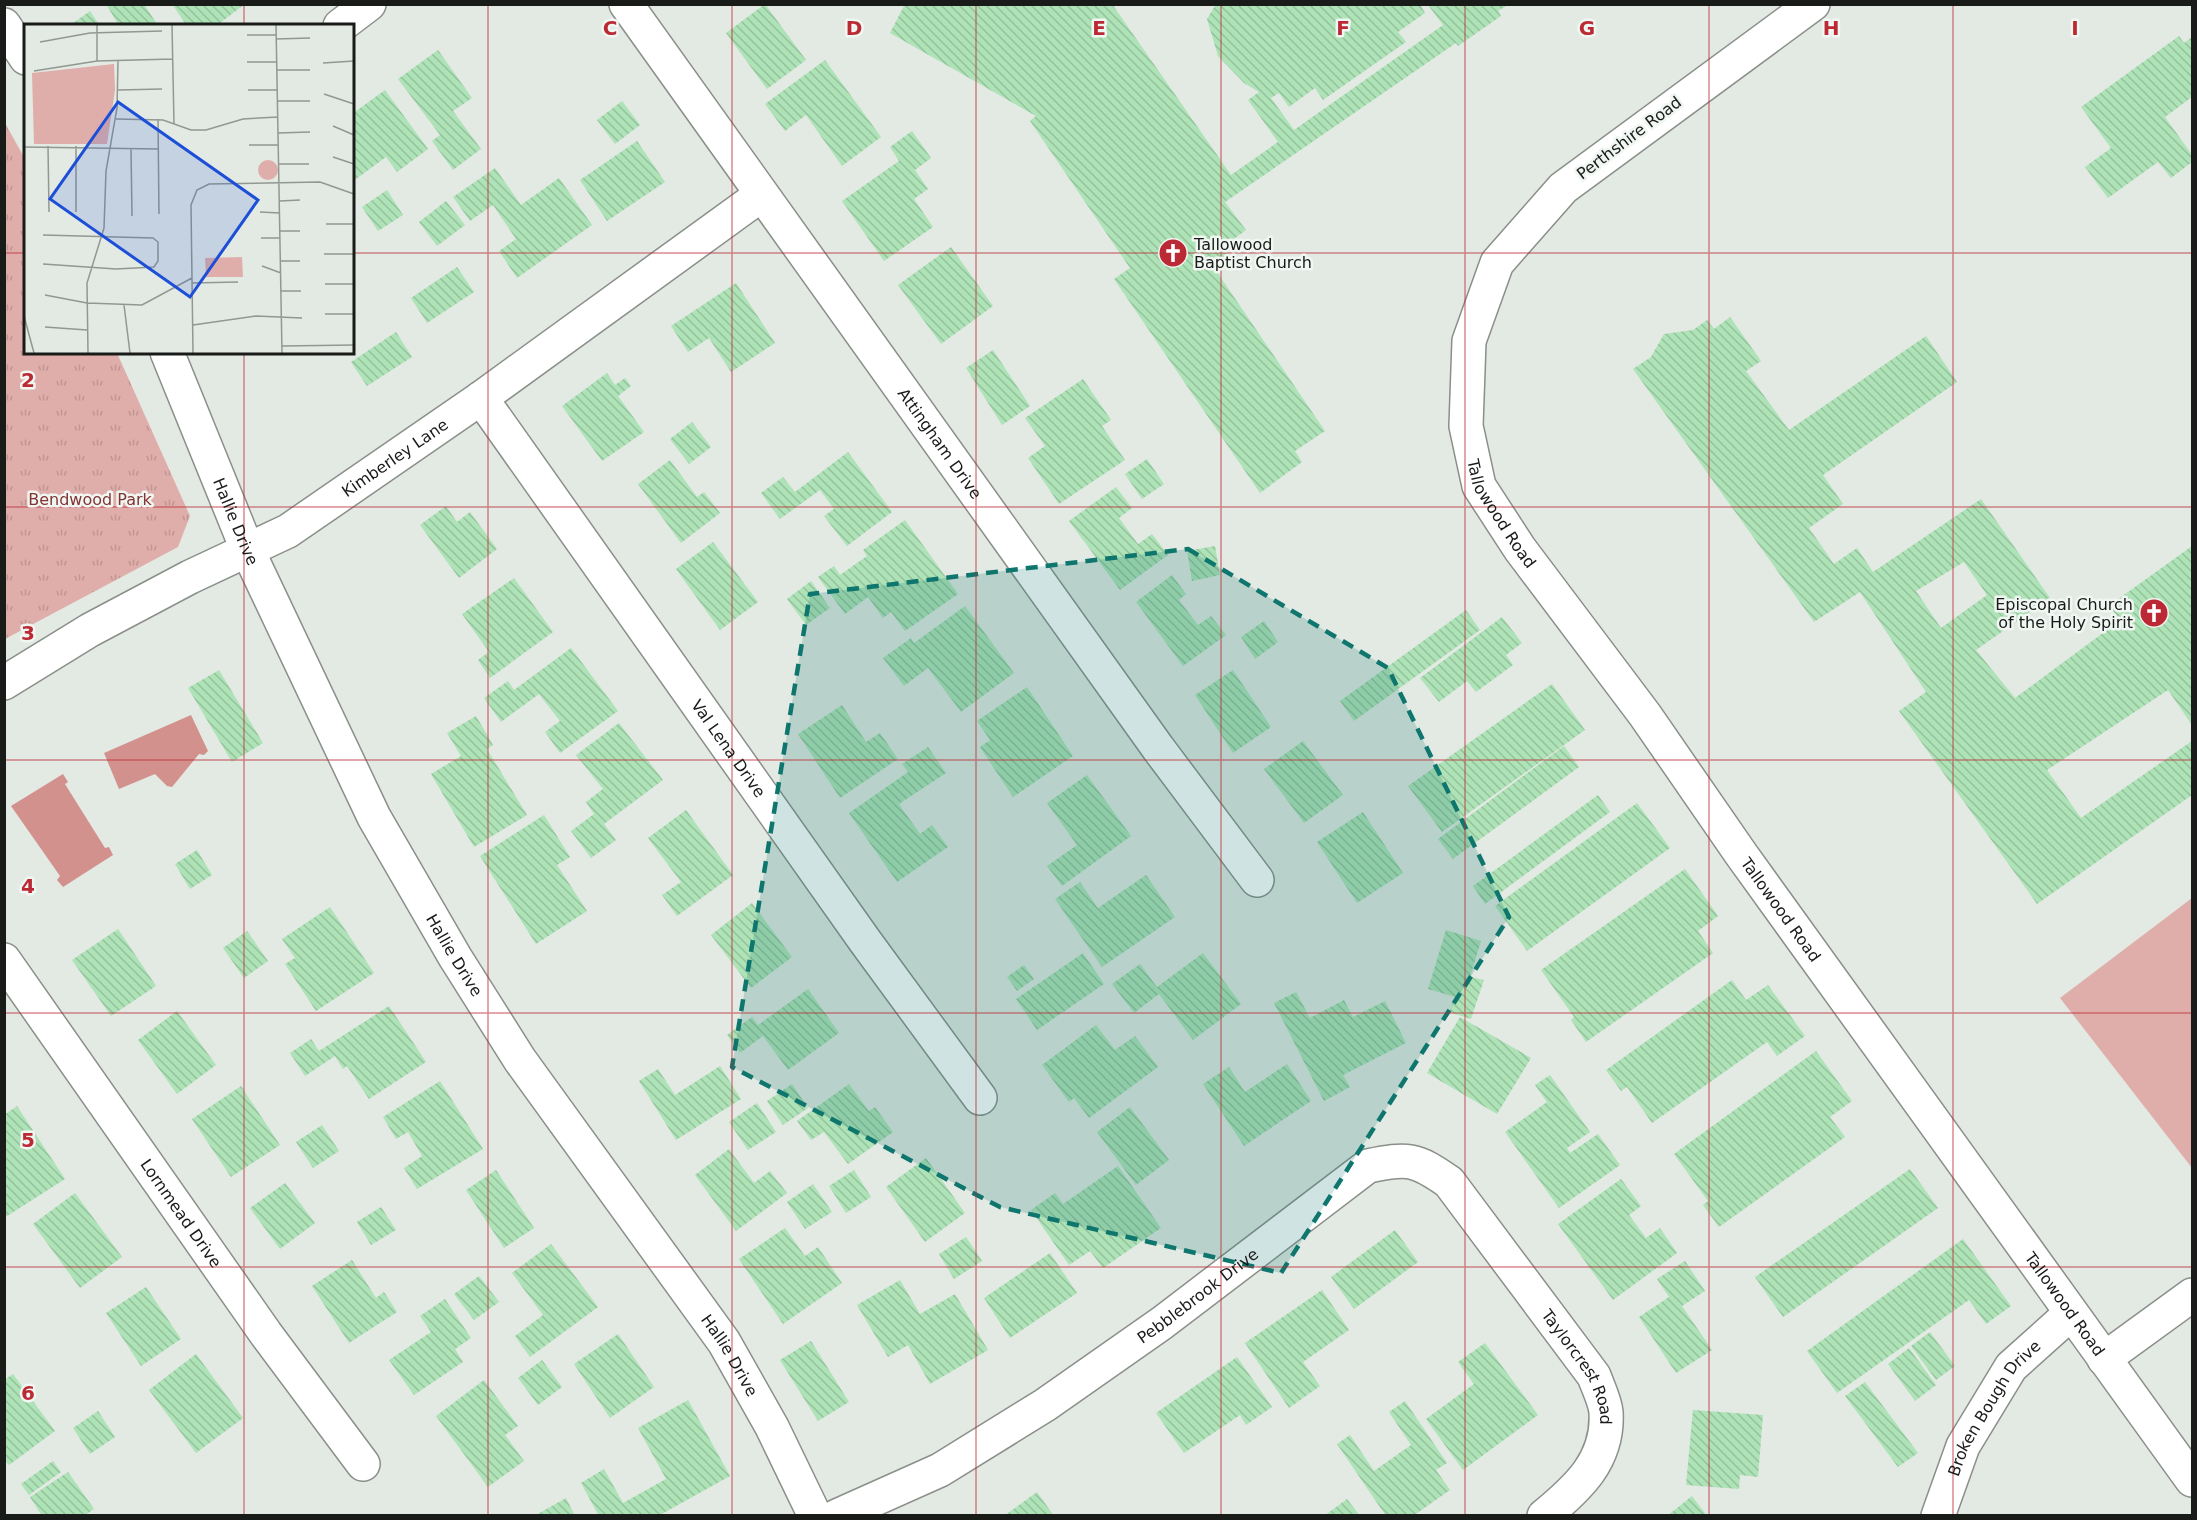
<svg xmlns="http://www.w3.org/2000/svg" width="2197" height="1520" font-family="'DejaVu Sans',sans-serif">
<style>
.grass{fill:#e0aeaa}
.park{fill:url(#park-tufts)}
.water{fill:#d3918d}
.building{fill:url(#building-back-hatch);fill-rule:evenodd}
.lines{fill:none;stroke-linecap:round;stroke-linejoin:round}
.minor-casing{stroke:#8a8f8a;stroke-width:36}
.minor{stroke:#fff;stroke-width:33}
.marked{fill:#0f766e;fill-opacity:0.2;stroke:#0f766e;stroke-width:4.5;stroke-dasharray:12 8;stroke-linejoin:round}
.grid{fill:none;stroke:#bb2a34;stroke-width:1.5;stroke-opacity:0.55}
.labels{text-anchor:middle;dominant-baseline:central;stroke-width:5;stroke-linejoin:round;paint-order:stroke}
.street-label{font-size:16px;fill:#191b19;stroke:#f0f6f1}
.poi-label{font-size:16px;fill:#191b19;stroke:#f0f6f1;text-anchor:start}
.park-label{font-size:16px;fill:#843333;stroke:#f0f6f1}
.inset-road{fill:none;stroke:#929792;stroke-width:1.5}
.view{fill:#1d4ed8;fill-opacity:0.15;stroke:#1d4ed8;stroke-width:3}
.inset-edge{fill:none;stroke:#191b19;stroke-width:3}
.grid-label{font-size:20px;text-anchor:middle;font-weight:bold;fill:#bb2a34;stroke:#f0f6f1;stroke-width:5;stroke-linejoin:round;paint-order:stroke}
</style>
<defs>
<pattern id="park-tufts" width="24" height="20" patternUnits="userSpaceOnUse" patternTransform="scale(1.5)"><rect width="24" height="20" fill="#e0aeaa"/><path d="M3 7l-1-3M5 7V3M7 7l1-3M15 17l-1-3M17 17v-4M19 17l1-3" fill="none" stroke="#c09592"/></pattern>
<pattern id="building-back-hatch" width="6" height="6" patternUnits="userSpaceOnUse" patternTransform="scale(1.5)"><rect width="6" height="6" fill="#aee3b7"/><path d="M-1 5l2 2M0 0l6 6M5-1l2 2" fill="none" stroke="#95c29d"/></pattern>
</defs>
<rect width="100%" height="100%" fill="#e3e9e3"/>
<path class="grass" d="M2192 898V1168L2060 998Z"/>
<path class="park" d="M5 123 25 159 26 352 117 353 190 516 178 547 5 639Z"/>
<g class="water">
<path d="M191 715 208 751 204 755 199 754 172 787 167 786 155 774 119 789 104 753Z"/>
<path d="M63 774 68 782 65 784 105 848 109 847 113 855 63 887 57 880 60 876 11 806Z"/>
</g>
<g class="building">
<path d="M106 4H144L158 26H119Z"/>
<path d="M172 4H245L216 26H187Z"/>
<path d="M765 4 806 60 767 89 726 33Z"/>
<path d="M905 4H1112L1231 175 1278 142 1248 100 1259 92 1244 83 1218 56 1207 19 1216 4H1420L1425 13 1398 32 1406 42 1323 100 1315 88 1289 107 1279 93 1271 98 1294 130 1443 25 1428 5H1508L1498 11 1501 16 1458 46 1456 43 1225 202 1246 230 1223 247 1228 259 1215 269 1325 431 1295 451 1302 462 1260 493 1114 279 1130 268 1030 121 1036 116 890 33Z"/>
<path d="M90 11 100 26H69Z"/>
<path d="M2179 36 2184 43 2192 37V97L2165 117 2192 155V162L2171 178 2158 162 2108 198 2085 167 2111 148 2081 107Z"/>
<path d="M438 50 472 98 453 111 481 149 453 170 432 141 440 135 398 79Z"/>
<path d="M825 60 881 137 842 166 806 115 785 131 765 104Z"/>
<path d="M385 90 428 149 397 172 386 157 352 182V114Z"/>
<path d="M622 101 640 125 615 144 597 120Z"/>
<path d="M912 131 931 158 915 170 928 189 914 199 933 227 884 261 842 201 899 161 890 147Z"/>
<path d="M637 141 665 182 607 221 580 180Z"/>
<path d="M495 168 521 205 559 178 592 225 517 278 499 251 516 239 493 205 470 221 453 197Z"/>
<path d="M387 190 403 215 378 231 362 207Z"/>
<path d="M446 201 465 225 437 246 419 222Z"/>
<path d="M951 247 993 306 941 344 898 285Z"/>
<path d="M457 267 474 292 427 323 411 298Z"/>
<path d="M736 283 775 343 731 372 709 338 688 352 671 326Z"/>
<path d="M1730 317 1761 361 1746 371 1789 430 1926 336 1957 382 1823 475 1843 504 1809 528 1834 564 1857 548 1873 572 1981 499 2050 598 1976 650 2015 698 2119 621 2110 605 2192 546V725L2168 690 2047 770 2081 818 2192 741V795L2037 904 1899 711 1926 692 1860 592 1814 622 1633 369 1651 357 1664 334 1693 330 1707 320 1714 329ZM1964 562 1987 595 1941 628 1916 591Z"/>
<path d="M396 332 412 357 367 386 351 362Z"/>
<path d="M993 350 1030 406 1002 425 966 368Z"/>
<path d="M607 373 615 385 625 378 631 386 618 396 644 432 602 461 562 406Z"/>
<path d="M1083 379 1111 420 1102 426 1125 460 1059 504 1028 458 1045 446 1025 418Z"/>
<path d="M692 422 711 447 689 464 670 439Z"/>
<path d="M848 452 892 512 847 546 824 516 834 509 820 490 780 519 761 493 783 477 795 492Z"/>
<path d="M1147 459 1164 484 1142 499 1125 474Z"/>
<path d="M670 460 697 497 704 492 720 513 681 543 638 484Z"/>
<path d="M1116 487 1132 508 1119 518 1138 544 1152 534 1168 555 1120 590 1069 521Z"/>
<path d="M446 506 457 522 470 512 497 549 459 578 420 525Z"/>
<path d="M905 520 958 594 905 631 891 612 883 618 868 597 845 614 818 577 834 566 840 575 867 556 863 550Z"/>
<path d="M713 542 758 602 720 630 676 569Z"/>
<path d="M1215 546 1220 575 1192 581 1187 551Z"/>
<path d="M1172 575 1186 594 1179 600 1198 625 1211 616 1226 635 1183 666 1136 602Z"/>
<path d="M514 578 553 632 490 678 478 660 489 652 462 614Z"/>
<path d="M811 581 830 608 806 625 787 599Z"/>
<path d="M965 606 1014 673 961 712 928 668 904 686 883 658 911 638 914 643Z"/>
<path d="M1466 610 1480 630 1354 721 1340 701Z"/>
<path d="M1502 617 1522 643 1506 655 1513 665 1476 692 1467 681 1439 702 1420 678Z"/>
<path d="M1264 621 1278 642 1255 659 1241 637Z"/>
<path d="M571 648 618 711 560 753 545 732 560 721 539 694 501 722 484 698 508 681 514 690Z"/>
<path d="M219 670 263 743 232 762 188 688Z"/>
<path d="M1233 670 1271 727 1233 753 1195 695Z"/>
<path d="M1552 684 1585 730 1442 832 1408 786Z"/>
<path d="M1027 687 1073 756 1013 797 980 747 990 740 977 721Z"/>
<path d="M842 705 866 742 880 733 898 759 840 798 798 734Z"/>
<path d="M476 716 493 745 487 749 527 815 474 847 431 774 461 756 447 733Z"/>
<path d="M619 723 663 780 604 824 616 840 591 858 571 831 594 814 586 802 603 789 576 755Z"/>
<path d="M1303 741 1343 795 1304 823 1264 769Z"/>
<path d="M1564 746 1579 767 1453 859 1438 839Z"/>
<path d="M928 747 946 773 899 804 920 834 932 825 948 847 897 882 849 813 908 772 902 764Z"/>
<path d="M1087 775 1131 836 1062 886 1047 866 1077 845 1047 803Z"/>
<path d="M1598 795 1610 812 1485 904 1473 886Z"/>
<path d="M1637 803 1670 848 1527 951 1495 906Z"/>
<path d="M686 810 733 875 677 916 662 895 681 882 648 838Z"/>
<path d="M1363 812 1403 873 1357 903 1317 842Z"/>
<path d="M544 815 570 857 557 865 587 911 536 944 480 856Z"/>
<path d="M197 850 212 875 190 889 175 864Z"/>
<path d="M1685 869 1718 916 1698 931 1713 953 1586 1042 1571 1020 1574 1017 1541 970Z"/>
<path d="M1146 875 1175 917 1102 967 1055 899 1080 882 1098 908Z"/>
<path d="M752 903 792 957 751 988 711 935Z"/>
<path d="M330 907 374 973 316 1011 285 964 295 958 282 939Z"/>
<path d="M118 929 156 986 111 1016 72 960Z"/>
<path d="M1446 930 1481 941 1470 977 1484 980 1471 1019 1449 1012 1455 997 1428 989Z"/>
<path d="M247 931 268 961 244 978 223 948Z"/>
<path d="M1083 953 1104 984 1037 1030 1016 999Z"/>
<path d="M1203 953 1241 1004 1193 1040 1159 994 1134 1013 1112 984 1140 964 1157 987Z"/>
<path d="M1024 965 1034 979 1017 991 1007 977Z"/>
<path d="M1732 980 1746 1000 1768 985 1805 1036 1777 1056 1767 1042 1652 1123 1627 1087 1621 1091 1606 1070Z"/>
<path d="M808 989 839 1033 788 1070 763 1036 740 1053 727 1035 752 1017 758 1025Z"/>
<path d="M1296 992 1310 1018 1344 1000 1353 1017 1385 1001 1406 1043 1343 1075 1350 1087 1324 1101 1274 1003Z"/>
<path d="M389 1006 426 1062 369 1099 347 1066 343 1069 335 1056 305 1076 290 1053 311 1039 319 1051Z"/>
<path d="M177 1011 216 1065 177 1094 138 1040Z"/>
<path d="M1460 1017 1531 1058 1497 1114 1427 1073Z"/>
<path d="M1096 1025 1115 1050 1135 1036 1158 1067 1089 1118 1074 1098 1069 1102 1042 1065Z"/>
<path d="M1816 1051 1852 1101 1830 1117 1845 1137 1719 1227 1703 1205 1708 1201 1674 1154Z"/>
<path d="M1287 1064 1311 1101 1244 1146 1203 1084 1229 1067 1245 1092Z"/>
<path d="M720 1066 741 1099 676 1140 639 1081 658 1069 675 1095Z"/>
<path d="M1550 1075 1590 1132 1567 1148 1570 1153 1598 1134 1620 1165 1559 1208 1505 1132 1547 1102 1535 1085Z"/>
<path d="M440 1081 483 1149 417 1189 404 1168 422 1156 408 1132 396 1139 383 1117Z"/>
<path d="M792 1084 808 1108 783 1125 767 1101Z"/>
<path d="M849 1084 869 1111 875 1107 893 1132 848 1164 824 1132 811 1140 797 1121Z"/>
<path d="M241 1086 280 1145 231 1177 192 1119Z"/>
<path d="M757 1103 776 1132 748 1150 729 1122Z"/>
<path d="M17 1106 65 1179 4 1218V1115Z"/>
<path d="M1130 1107 1169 1160 1136 1185 1097 1132Z"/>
<path d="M322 1125 339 1151 313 1168 296 1142Z"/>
<path d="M729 1149 754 1183 770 1171 787 1193 736 1231 695 1175Z"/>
<path d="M926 1158 965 1213 925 1242 886 1187Z"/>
<path d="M1118 1166 1161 1228 1103 1268 1090 1251 1069 1265 1031 1210 1055 1193 1063 1204Z"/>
<path d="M1910 1169 1938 1208 1783 1317 1755 1277Z"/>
<path d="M496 1170 534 1228 504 1248 466 1190Z"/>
<path d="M854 1170 871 1197 846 1213 829 1186Z"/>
<path d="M1621 1179 1641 1206 1629 1215 1646 1238 1660 1228 1677 1253 1613 1300 1558 1224Z"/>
<path d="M285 1183 315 1223 280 1249 250 1208Z"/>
<path d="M813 1184 832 1212 805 1229 787 1202Z"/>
<path d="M75 1193 122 1257 80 1288 33 1224Z"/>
<path d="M381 1207 396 1230 371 1245 357 1222Z"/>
<path d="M785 1228 805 1256 818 1247 842 1283 783 1324 739 1259Z"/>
<path d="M1395 1230 1418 1262 1354 1309 1331 1277Z"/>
<path d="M966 1237 982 1261 954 1279 939 1254Z"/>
<path d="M1963 1239 2011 1306 1986 1324 1969 1300 1837 1393 1807 1351Z"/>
<path d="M551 1244 598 1307 530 1357 515 1336 543 1315 512 1273Z"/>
<path d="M1050 1253 1077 1293 1010 1338 984 1298Z"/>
<path d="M352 1260 376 1298 384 1292 397 1312 349 1343 312 1286Z"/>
<path d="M1685 1261 1705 1291 1682 1306 1712 1350 1676 1373 1639 1317 1669 1297 1657 1279Z"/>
<path d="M479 1276 499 1302 474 1320 454 1294Z"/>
<path d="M900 1280 920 1314 955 1294 988 1350 930 1384 908 1345 888 1357 857 1305Z"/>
<path d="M146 1287 181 1339 141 1366 106 1313Z"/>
<path d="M1322 1290 1349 1330 1303 1362 1320 1386 1289 1408 1245 1343Z"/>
<path d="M445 1299 471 1338 455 1349 463 1362 414 1395 389 1360 431 1332 420 1316Z"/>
<path d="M1930 1332 1955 1366 1936 1380 1911 1346Z"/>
<path d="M618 1334 654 1387 610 1418 574 1364Z"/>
<path d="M811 1341 849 1402 818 1421 780 1360Z"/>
<path d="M1485 1343 1538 1415 1463 1470 1426 1419 1474 1384 1458 1362Z"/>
<path d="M1909 1348 1936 1385 1915 1401 1888 1364Z"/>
<path d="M196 1354 243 1418 196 1453 149 1390Z"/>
<path d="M1237 1357 1272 1407 1246 1425 1240 1415 1184 1453 1156 1413Z"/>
<path d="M542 1360 562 1387 538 1405 518 1378Z"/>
<path d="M13 1374 55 1431 9 1465 4 1460V1380Z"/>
<path d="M484 1380 518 1426 505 1435 524 1461 488 1487 436 1416Z"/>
<path d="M1865 1382 1918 1453 1898 1467 1845 1396Z"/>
<path d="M688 1400 730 1476 658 1516H599L581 1483 604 1469 623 1503 666 1479 638 1428Z"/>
<path d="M1405 1401 1447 1463 1436 1470 1450 1490 1413 1516H1386L1337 1444 1350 1435 1374 1471 1411 1445 1389 1412Z"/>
<path d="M1693 1410 1763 1415 1758 1477 1740 1475 1739 1489 1686 1485Z"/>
<path d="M98 1411 115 1437 90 1454 73 1428Z"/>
<path d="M53 1461 61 1472 29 1495 21 1484Z"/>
<path d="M68 1472 94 1509 84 1516H42L30 1497Z"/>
<path d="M1037 1492 1054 1516H1004Z"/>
<path d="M1692 1496 1707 1516H1667Z"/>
<path d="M566 1498 575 1516H534Z"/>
<path d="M1347 1499 1360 1516H1324Z"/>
</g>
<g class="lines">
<g class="minor-casing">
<g id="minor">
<path id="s1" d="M626 4 1158 748 1257 880"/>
<path id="s2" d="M1813 4 1563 188 1497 263 1469 341 1466 426 1479 486 1520 549 1645 715 1741 854 2192 1480"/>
<path d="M4 25 26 58"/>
<path d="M340 26 369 4"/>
<path id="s3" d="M167 352 247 549 374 817 455 957 520 1060 724 1342 772 1427 815 1516"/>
<path id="s4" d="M481 398 865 941 980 1098"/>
<path id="s5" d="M4 683 90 630 190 577 288 531 481 398 761 195"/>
<path id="s6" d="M4 960 266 1334 363 1464"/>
<path d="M2104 1359 2192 1295"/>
<path id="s7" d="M837 1516 940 1470 1045 1405 1162 1323 1368 1166C1408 1158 1415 1158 1449 1182L1594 1376C1598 1387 1605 1401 1606 1412 1609 1460 1578 1488 1544 1516"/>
<path id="s8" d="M1938 1516 1963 1446 2011 1367 2070 1314"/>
</g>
</g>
<use href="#minor" class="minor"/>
</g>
<path class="marked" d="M1188 549 1388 668 1509 917 1281 1273 1000 1207 732 1067 810 594Z"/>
<path class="grid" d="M244 4V26M488 4V1516M732 4V1516M976 4V1516M1221 4V1516M1465 4V1516M1709 4V1516M1953 4V1516M4 253H26M352 253H2192M244 352V1516M4 507H2192M4 760H2192M4 1013H2192M4 1267H2192"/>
<defs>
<g id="church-disc" transform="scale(1.5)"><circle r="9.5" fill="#bb2a34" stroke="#f0f6f1"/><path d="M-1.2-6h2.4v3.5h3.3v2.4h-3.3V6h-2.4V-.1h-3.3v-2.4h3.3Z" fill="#fff"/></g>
</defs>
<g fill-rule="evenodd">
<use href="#church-disc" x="1173" y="253"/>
<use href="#church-disc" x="2154" y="613"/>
</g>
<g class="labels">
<g class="street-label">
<text transform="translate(1629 138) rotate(-37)">Perthshire Road</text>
<text stroke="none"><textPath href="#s1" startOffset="540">Attingham Drive</textPath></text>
<text stroke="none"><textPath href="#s5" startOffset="452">Kimberley Lane</textPath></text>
<text stroke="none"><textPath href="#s2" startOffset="674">Tallowood Road</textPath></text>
<text stroke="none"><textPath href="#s3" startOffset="183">Hallie Drive</textPath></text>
<text stroke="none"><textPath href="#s4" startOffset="429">Val Lena Drive</textPath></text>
<text stroke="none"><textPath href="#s2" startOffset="1160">Tallowood Road</textPath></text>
<text stroke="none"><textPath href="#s3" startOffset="669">Hallie Drive</textPath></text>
<text stroke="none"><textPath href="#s6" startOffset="309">Lornmead Drive</textPath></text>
<text stroke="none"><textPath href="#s7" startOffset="424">Pebblebrook Drive</textPath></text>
<text stroke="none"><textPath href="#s2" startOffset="1646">Tallowood Road</textPath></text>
<text stroke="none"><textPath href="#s3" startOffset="1155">Hallie Drive</textPath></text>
<text stroke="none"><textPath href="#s7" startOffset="952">Taylorcrest Road</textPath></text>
<text stroke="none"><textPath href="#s8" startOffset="123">Broken Bough Drive</textPath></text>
</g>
<g class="poi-label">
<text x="1194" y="244">Tallowood<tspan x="1194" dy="18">Baptist Church</tspan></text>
<text x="2133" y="604" text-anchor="end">Episcopal Church<tspan x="2133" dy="18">of the Holy Spirit</tspan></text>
</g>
<g class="park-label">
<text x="90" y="499">Bendwood Park</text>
</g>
</g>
<g transform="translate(24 24)">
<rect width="330" height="330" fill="#e3e9e3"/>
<path d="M234 146a10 10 0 1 1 20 0a10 10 0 1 1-20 0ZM218 233 219 253H182L181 234Z" fill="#e0aeaa"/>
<path d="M90 40 91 66 83 120H10L8 49Z" fill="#e0aeaa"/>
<path class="inset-road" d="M73 1V37M148 1 150 100M252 1 258 329M223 11H252M252 15 286 14M16 18 66 9 138 7M223 38H253M299 39 330 37M253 46H286M10 47 73 37 149 35M94 66 138 65M224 66H253M300 70 330 80M254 77H286M92 95 139 96 167 106H182L219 95 254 93M134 95 135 190M309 102 330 111M254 109 286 108M225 121H254M24 122 25 188M52 122V188M0 123 134 125M107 125 108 192M309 133 330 140M255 140H285M256 177 276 176M236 188 256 189M302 200H330M256 207H276M19 211 129 214 134 218V237L130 243 92 245 19 240M237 214H256M300 230H330M257 237H276M238 242 257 249M168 259 214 258M301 260H330M257 267H277M21 271 63 279 118 281 168 254M100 281 106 329M301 290H330M0 292 10 329M169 301 232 292 278 294M21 303 63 306M258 322 330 321M64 329 63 259 80 204 82 147 93 84 94 37M169 329 167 181 173 166 185 160 296 158 330 170"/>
<path class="view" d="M94 78 234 176 166 273 26 175Z"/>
<rect width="330" height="330" class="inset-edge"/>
</g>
<g class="grid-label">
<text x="610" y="35">C</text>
<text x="854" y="35">D</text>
<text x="1099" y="35">E</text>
<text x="1343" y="35">F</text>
<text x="1587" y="35">G</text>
<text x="1831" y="35">H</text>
<text x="2075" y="35">I</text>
<text x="28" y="387">2</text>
<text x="28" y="640">3</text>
<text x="28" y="893">4</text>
<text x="28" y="1147">5</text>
<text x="28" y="1400">6</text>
</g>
<rect width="2197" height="1520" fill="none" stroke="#191b19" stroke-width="12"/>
</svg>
